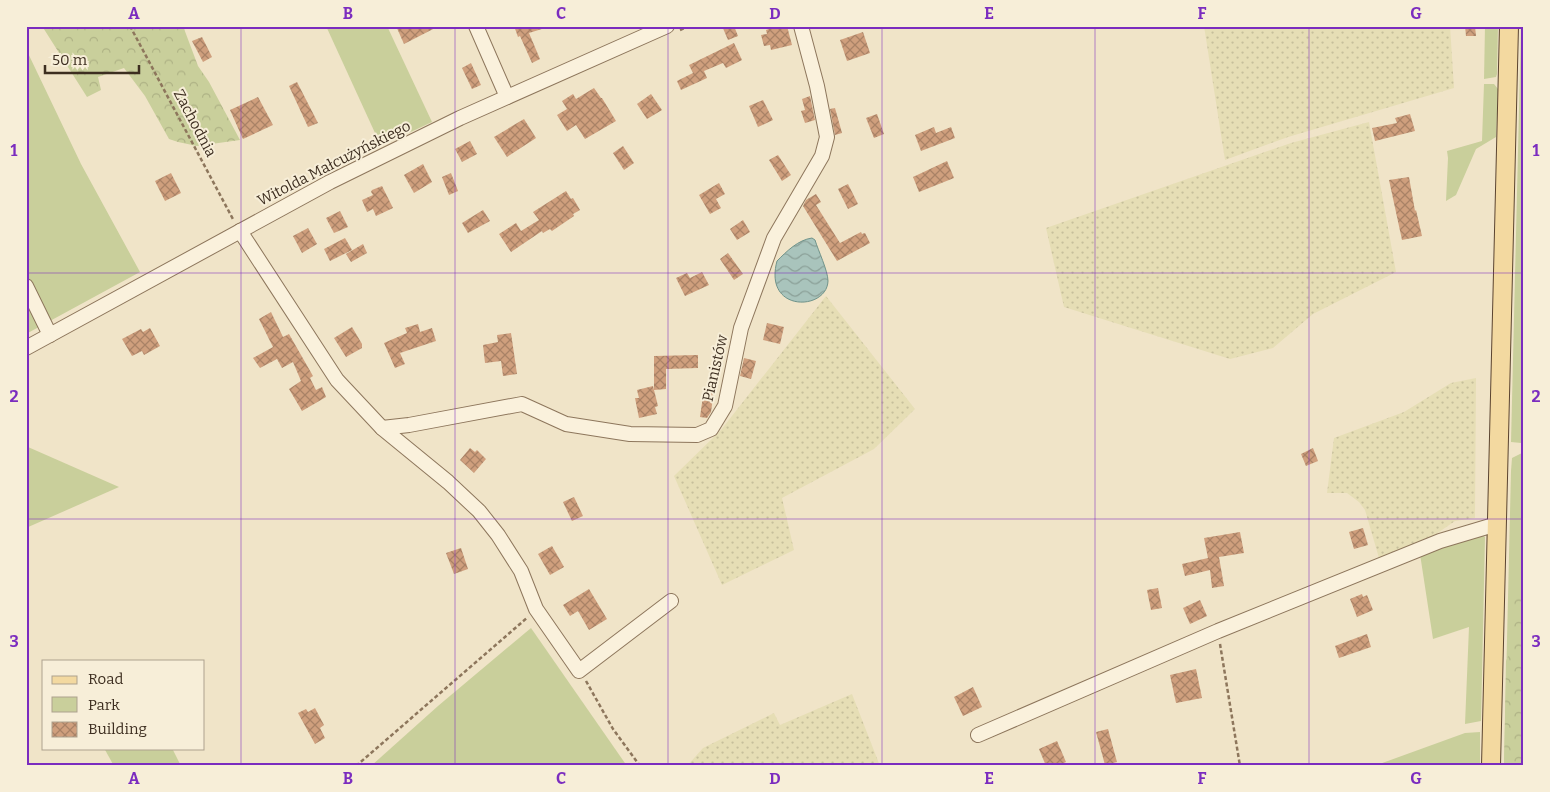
<svg xmlns="http://www.w3.org/2000/svg" width="1550" height="792" font-family="Bitter,serif">
<style>
.farmland{fill:url(#farmland-dots)}
.green{fill:#c9cf9b}
.forest{fill:url(#forest-crowns)}
.water{fill:url(#water-waves);stroke:#6f938a}
.building{fill:url(#building-cross-hatch)}
.lines{fill:none;stroke-linecap:round;stroke-linejoin:round}
.minor-casing{stroke:#8d765c;stroke-width:16}
.major-casing{stroke:#5b4430;stroke-width:20}
.path{stroke:#8d765c;stroke-width:2.5;stroke-dasharray:4 2.5;stroke-linecap:butt}
.minor{stroke:#faf1dc;stroke-width:14}
.major{stroke:#f3d9a0;stroke-width:18}
.grid{fill:none;stroke:#7b2cbf;stroke-width:1;stroke-opacity:0.55}
.labels{text-anchor:middle;dominant-baseline:central;stroke-width:4;stroke-linejoin:round;paint-order:stroke}
.street-label{font-size:15px;fill:#3d2e20;stroke:#f7eed8}
.neatline{fill:none;stroke:#7b2cbf;stroke-width:2}
.grid-label{font-size:16px;text-anchor:middle;font-weight:bold;fill:#7b2cbf}
</style>
<defs>
<pattern id="farmland-dots" width="8" height="8" patternUnits="userSpaceOnUse" patternTransform="scale(1.25)"><rect width="8" height="8" fill="#e6deb5"/><path d="M2 2h.1M6 6h.1" fill="none" stroke="#c6bf9b" stroke-width="1.8" stroke-linecap="round"/></pattern>
<pattern id="forest-crowns" width="20" height="18" patternUnits="userSpaceOnUse" patternTransform="scale(1.25)"><rect width="20" height="18" fill="#c9cf9b"/><path d="M2 6a3 3 0 1 1 6 0M12 15a3 3 0 1 1 6 0" fill="none" stroke="#aeb285"/></pattern>
<pattern id="water-waves" width="16" height="10" patternUnits="userSpaceOnUse" patternTransform="scale(1.25)"><rect width="16" height="10" fill="#a9c4bc"/><path d="M0 5q4-4 8 0t8 0" fill="none" stroke="#8ba098"/></pattern>
<pattern id="building-cross-hatch" width="8" height="8" patternUnits="userSpaceOnUse" patternTransform="scale(1.25)"><rect width="8" height="8" fill="#cf9f7d"/><path d="M0 0l8 8M0 8l8-8" fill="none" stroke="#a98266"/></pattern>
</defs>
<rect width="100%" height="100%" fill="#f0e4c8"/>
<g class="farmland">
<path d="M1204 26H1450L1454 88 1288 137 1225 160Z"/>
<path d="M1369 122 1396 272 1313 314 1273 348 1230 359 1064 307 1046 228 1291 143Z"/>
<path d="M826 296 915 409 874 449 782 498 794 550 722 585 674 476 721 430Z"/>
<path d="M1476 378 1475 518 1455 521 1426 541 1379 558 1365 510 1359 502 1347 493H1327L1334 438 1404 412 1451 383Z"/>
<path d="M852 694 880 766H687L703 748 774 713 780 725Z"/>
</g>
<g class="green">
<path d="M326 26H387L432 122 381 146Z"/>
<path d="M1485 26H1498L1497 74 1496 77 1484 79Z"/>
<path d="M1521 26H1524V423L1521 443 1511 442Z"/>
<path d="M26 49 81 164 140 272 26 334Z"/>
<path d="M1484 84H1494L1498 89 1496 137 1476 149 1456 195 1446 201 1448 158 1447 151 1482 141Z"/>
<path d="M28 447 119 487 26 528V448Z"/>
<path d="M1524 452V766H1504L1511 471 1512 458Z"/>
<path d="M1481 534 1485 537 1481 721 1465 724 1469 627 1433 639 1420 554Z"/>
<path d="M531 628 627 766H371L438 706Z"/>
<path d="M1480 732V766H1374L1465 733Z"/>
<path d="M104 748H172L181 766H114Z"/>
</g>
<g class="forest">
<path d="M42 26H183L198 66 209 82 240 140 197 146 178 142 169 139 145 96 124 68 98 77 101 90 87 97Z"/>
<path d="M1524 586V766H1504L1506 661 1513 645 1514 592Z"/>
</g>
<path class="water" d="M812 238 815 240C818 250 828 271 828 281 827 311 763 313 777 261 787 251 798 240 812 238Z"/>
<g class="building">
<path d="M396 26H439L404 44Z"/>
<path d="M514 26H545V28L529 33 540 59 532 63 520 36 518 37Z"/>
<path d="M722 26H734L738 36 728 40Z"/>
<path d="M778 26H787L792 45 771 50 770 45 764 46 761 35 767 34 766 30Z"/>
<path d="M1465 26H1475L1476 36H1466Z"/>
<path d="M863 32 870 53 847 61 840 40Z"/>
<path d="M202 37 212 57 203 62 192 41Z"/>
<path d="M734 43 742 60 726 68 723 63 704 71 707 78 681 90 677 81 693 73 689 65Z"/>
<path d="M471 63 481 85 472 89 462 68Z"/>
<path d="M297 82 318 123 308 127 289 86Z"/>
<path d="M594 88 601 98H602L616 121 585 139 576 125 567 131 557 115 567 109 562 101 573 94 576 99Z"/>
<path d="M651 94 662 110 647 119 637 104Z"/>
<path d="M810 96 815 120 805 123 801 111 805 110 802 99Z"/>
<path d="M258 97 273 125 243 139 230 110Z"/>
<path d="M763 100 773 120 758 127 749 106Z"/>
<path d="M835 108 842 133 835 135 830 109Z"/>
<path d="M877 114 884 134 874 138 866 118Z"/>
<path d="M1410 114 1415 131 1375 141 1372 128 1397 123 1395 118Z"/>
<path d="M524 119 536 138 507 157 494 137Z"/>
<path d="M934 127 936 133 951 127 955 138 921 151 915 135Z"/>
<path d="M470 141 477 154 462 162 455 149Z"/>
<path d="M623 146 634 163 624 170 613 153Z"/>
<path d="M778 155 791 175 782 181 769 160Z"/>
<path d="M947 161 954 178 919 192 913 177Z"/>
<path d="M423 164 432 182 414 193 404 175Z"/>
<path d="M171 173 181 193 165 201 155 181Z"/>
<path d="M451 173 458 191 449 195 442 177Z"/>
<path d="M1409 177 1415 211 1416 210 1422 236 1402 240 1389 180Z"/>
<path d="M719 183 725 194 716 199 721 208 710 214 699 195Z"/>
<path d="M848 184 858 204 848 209 838 189Z"/>
<path d="M382 186 393 208 376 216 373 209 367 212 362 200 373 195 371 192 372 190Z"/>
<path d="M566 191 571 199 573 198 580 210 573 214 574 216 552 231 550 229 543 233 542 231 511 252 499 234 516 223 521 231 539 220 533 212Z"/>
<path d="M816 194 821 202 816 205 840 243 861 232 862 234 865 233 870 243 837 261 803 206 806 200Z"/>
<path d="M483 210 490 221 468 233 462 223Z"/>
<path d="M340 211 348 227 334 233 326 218Z"/>
<path d="M743 220 750 232 737 240 730 229Z"/>
<path d="M308 228 317 244 302 253 293 236Z"/>
<path d="M345 238 352 250 330 261 324 249Z"/>
<path d="M363 244 367 253 351 262 346 254Z"/>
<path d="M728 253 743 274 734 280 720 259Z"/>
<path d="M702 272 709 285 685 296 676 278 687 273 690 278Z"/>
<path d="M271 312 283 337 289 334 313 376 310 378 316 390 322 387 326 397 302 411 289 389 301 381 293 362 282 368 277 359 260 368 253 358 273 347 259 319Z"/>
<path d="M767 323 784 327 780 344 763 340Z"/>
<path d="M418 324 420 332 432 328 436 341 400 353 405 364 395 368 384 343 407 333 405 328Z"/>
<path d="M352 327 362 344V348L346 357 334 338Z"/>
<path d="M150 328 160 346 144 355 142 351 132 356 122 339 141 329 143 332Z"/>
<path d="M511 333 517 374 503 376 501 361 485 363 483 345 498 342 497 335Z"/>
<path d="M698 355V368L666 369V389L654 390V356Z"/>
<path d="M744 358 756 361 751 379 740 376Z"/>
<path d="M653 386 658 406 655 407 657 414 639 418 635 398H639L637 390Z"/>
<path d="M704 389 714 390 711 412 707 418 700 417Z"/>
<path d="M470 448 475 452 477 450 486 459 474 473 460 460Z"/>
<path d="M1313 448 1318 461 1306 466 1301 454Z"/>
<path d="M574 497 583 516 572 521 563 502Z"/>
<path d="M1363 528 1368 545 1354 549 1349 532Z"/>
<path d="M1240 532 1244 553 1219 557 1224 586 1212 588 1210 570 1185 576 1182 564 1208 558 1204 538Z"/>
<path d="M552 546 564 567 550 575 538 554Z"/>
<path d="M461 548 468 569 454 574 446 553Z"/>
<path d="M1158 588 1162 608 1151 610 1147 590Z"/>
<path d="M589 589 607 619 589 630 578 611 570 616 563 605Z"/>
<path d="M1362 594 1363 597 1367 595 1373 610 1357 617 1350 599Z"/>
<path d="M1200 600 1207 616 1190 624 1183 608Z"/>
<path d="M1367 634 1371 647 1339 658 1335 646Z"/>
<path d="M1196 669 1202 698 1176 703 1170 675Z"/>
<path d="M973 687 982 707 963 716 954 697Z"/>
<path d="M315 708 324 725 320 728 325 738 315 744 298 713 306 709 308 712Z"/>
<path d="M1108 729 1117 762 1105 765 1096 732Z"/>
<path d="M1057 741 1066 762 1057 766H1046L1039 749Z"/>
</g>
<g class="lines">
<g class="minor-casing">
<g id="minor">
<path d="M476 26 507 97"/>
<path d="M240 231 337 380 382 428 448 482 479 511 498 535 521 571 536 609 579 671 671 601"/>
<path d="M26 286 50 335"/>
<path d="M26 348 330 182 460 118 667 26"/>
<path d="M382 428 409 425 522 404 566 424 630 434 697 435 711 429 725 406 741 328 774 238 822 156 827 137 817 86 801 26"/>
<path d="M978 735 1218 631 1440 541 1497 524"/>
</g>
</g>
<g class="major-casing">
<path id="major" d="M1491 766 1509 26"/>
</g>
<g class="path">
<path d="M130 26 234 221"/>
<path d="M680 30 689 26"/>
<path d="M1220 644 1240 766"/>
<path d="M586 681 613 729 640 766"/>
<path d="M356 766 528 617"/>
</g>
<use href="#minor" class="minor"/>
<use href="#major" class="major"/>
</g>
<path class="grid" d="M241 26V766M455 26V766M668 26V766M882 26V766M1095 26V766M1309 26V766M26 273H1524M26 519H1524"/>
<g class="labels">
<g class="street-label">
<text transform="translate(195 123) rotate(62)">Zachodnia</text>
<text transform="translate(334 163) rotate(-27)">Witolda Małcużyńskiego</text>
<text transform="translate(715 368) rotate(-77)">Pianistów</text>
</g>
</g>
<rect width="1550" height="792" fill="none" stroke="#f7eed8" stroke-width="55"/>
<rect x="42" y="660" width="162" height="90" fill="#f7eed8" stroke="#ada18e"/>
<rect x="52" y="676" width="25" height="8" fill="#f3d9a0" stroke="#ada18e"/>
<text x="88" y="684" font-size="15" fill="#3d2e20">Road</text>
<rect x="52" y="697" width="25" height="15" fill="#c9cf9b" stroke="#ada18e"/>
<text x="88" y="710" font-size="15" fill="#3d2e20">Park</text>
<rect x="52" y="722" width="25" height="15" fill="url(#building-cross-hatch)" stroke="#ada18e"/>
<text x="88" y="734" font-size="15" fill="#3d2e20">Building</text>
<path d="M45 65v8h94v-8" fill="none" stroke="#3d2e20" stroke-width="2.5"/>
<text x="52" y="65" font-size="15" fill="#3d2e20" stroke="#f7eed8" stroke-width="4" paint-order="stroke">50 m</text>
<rect x="28" y="28" width="1494" height="736" class="neatline"/>
<g class="grid-label">
<text x="134" y="19">A</text>
<text x="348" y="19">B</text>
<text x="561" y="19">C</text>
<text x="775" y="19">D</text>
<text x="989" y="19">E</text>
<text x="1202" y="19">F</text>
<text x="1416" y="19">G</text>
<text x="14" y="156">1</text>
<text x="1536" y="156">1</text>
<text x="14" y="402">2</text>
<text x="1536" y="402">2</text>
<text x="14" y="647">3</text>
<text x="1536" y="647">3</text>
<text x="134" y="784">A</text>
<text x="348" y="784">B</text>
<text x="561" y="784">C</text>
<text x="775" y="784">D</text>
<text x="989" y="784">E</text>
<text x="1202" y="784">F</text>
<text x="1416" y="784">G</text>
</g>
</svg>
